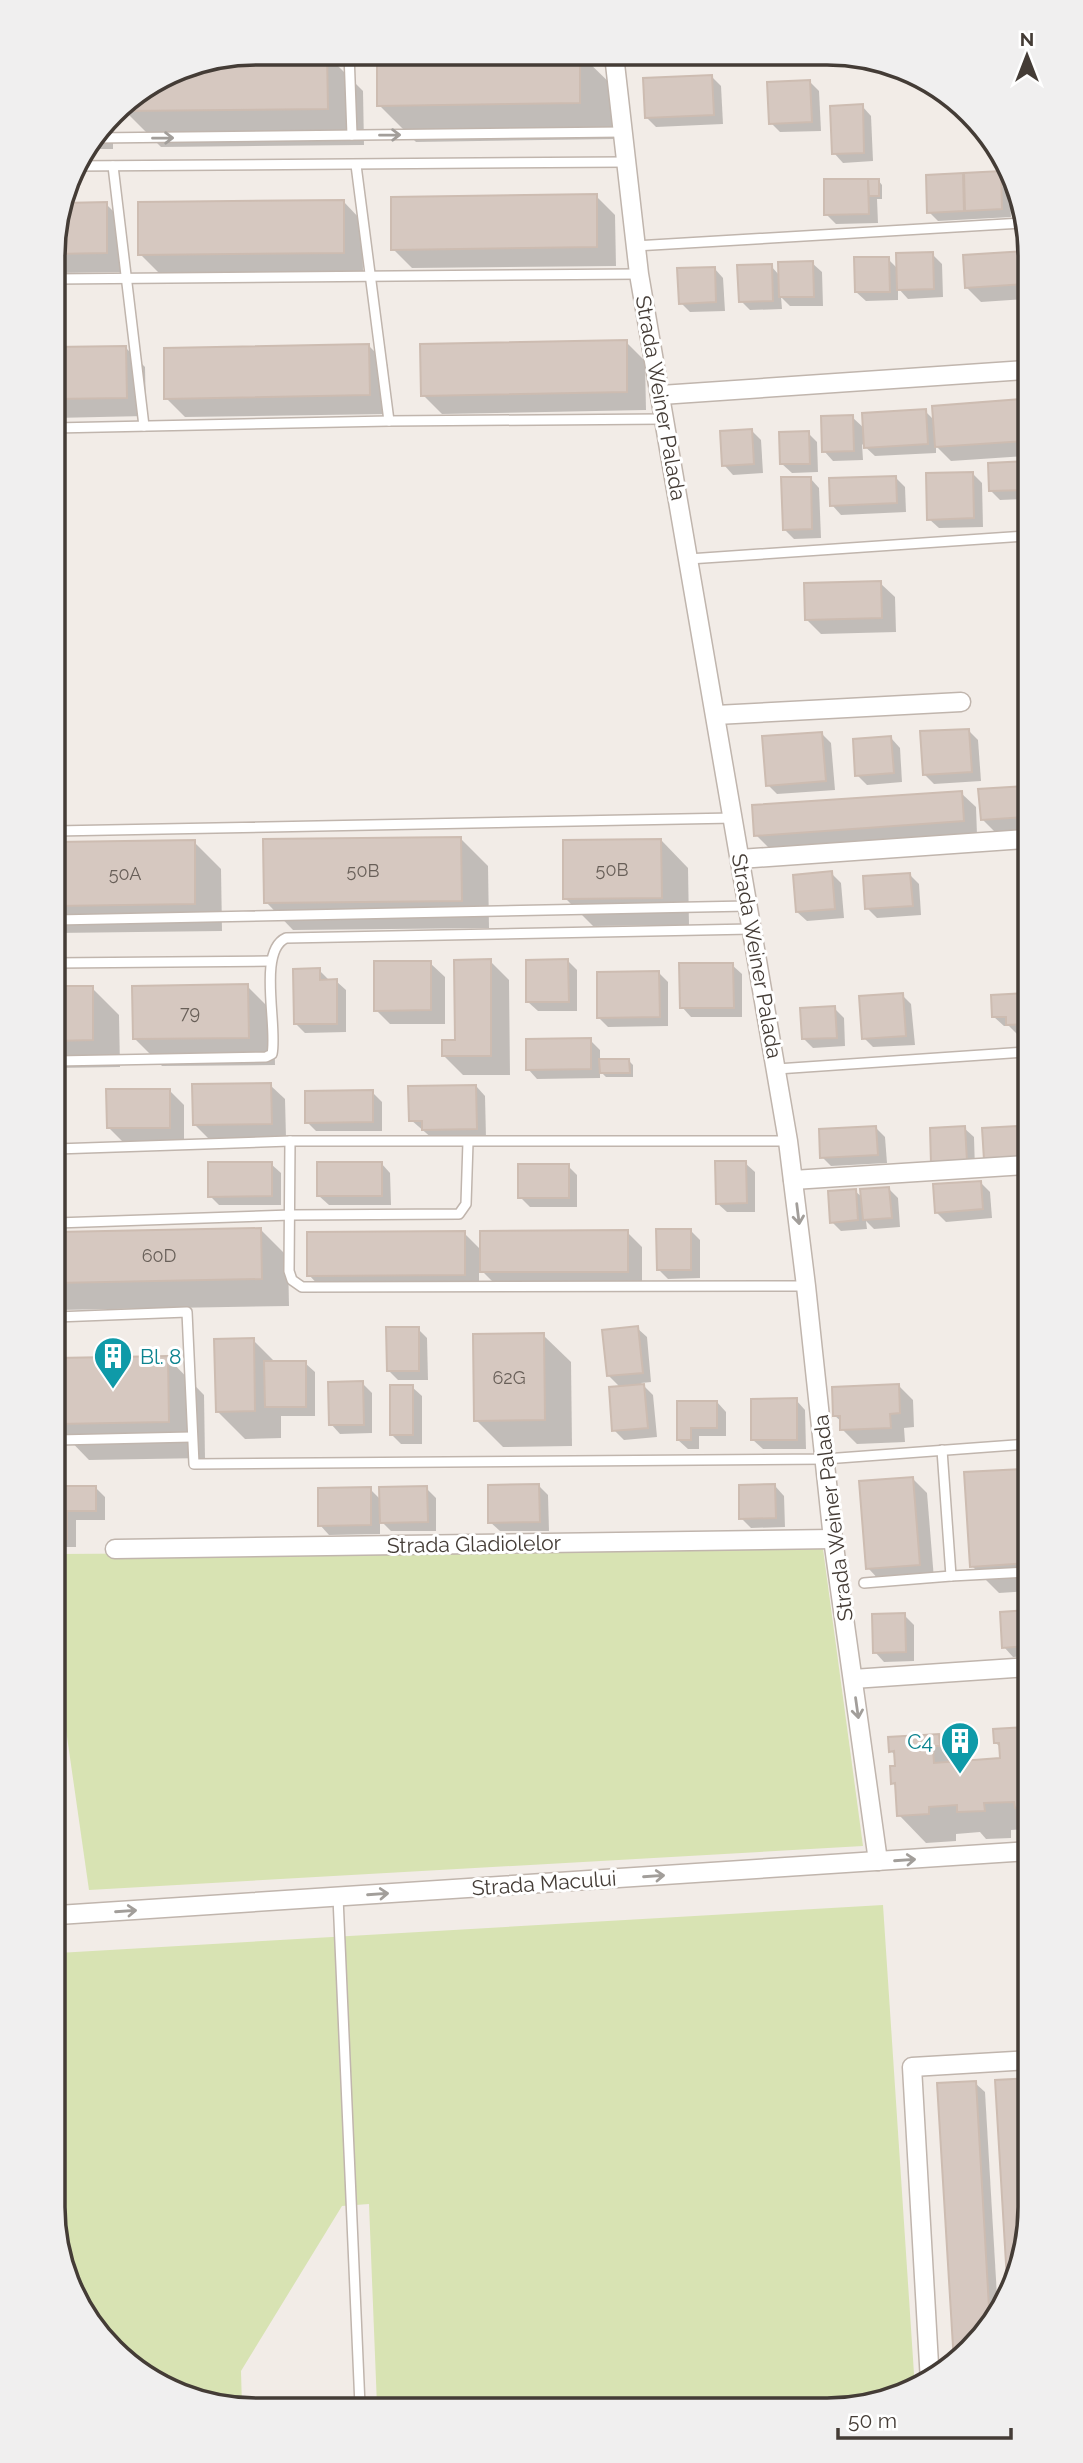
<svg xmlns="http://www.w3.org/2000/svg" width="1083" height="2463" font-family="Raleway,sans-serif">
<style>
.green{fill:#d8e3b3}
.shadow{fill:#0003}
.building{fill:#d6c8c0;stroke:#cdbcb1;stroke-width:2}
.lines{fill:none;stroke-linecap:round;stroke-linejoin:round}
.service-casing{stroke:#c0b5ad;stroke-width:12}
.minor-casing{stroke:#c0b5ad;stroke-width:21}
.service{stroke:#fff;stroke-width:9}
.minor{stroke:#fff;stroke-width:18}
.oneway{stroke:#a29e9a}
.labels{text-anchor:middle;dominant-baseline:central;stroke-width:6;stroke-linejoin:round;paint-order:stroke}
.number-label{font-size:18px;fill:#685f58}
.street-label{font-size:21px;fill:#443c36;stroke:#fff}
.culture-label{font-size:21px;fill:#0d838f;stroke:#fff;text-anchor:start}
.rim{fill:none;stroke:#443c36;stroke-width:3.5}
</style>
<rect width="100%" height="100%" fill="#f2ece7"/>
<g class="green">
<path d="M823 1549 863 1846 89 1890 57 1667V1554Z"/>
<path d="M883 1905 915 2389 880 2404 377 2406 369 2204 342 2206 241 2371 242 2407H216L121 2360 59 2260 58 1953Z"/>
</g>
<g class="shadow">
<path d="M326 54 363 91 364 145 161 147 124 110V101L178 68 243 55Z"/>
<path d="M452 54 581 55 616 89V139L416 142 379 105V55Z"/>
<path d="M712 77 721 86 723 124 656 127 646 117Z"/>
<path d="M809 81 819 91 821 131 780 132 771 123Z"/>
<path d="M862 106 871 116 873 161 843 163 834 153Z"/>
<path d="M113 115V149H86Z"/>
<path d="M1000 173 1009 182 1011 217 938 221 929 212 927 176Z"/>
<path d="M878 180 882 185V199H877L878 223 836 224 826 214V181Z"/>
<path d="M596 196 615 215 616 266 412 268 393 249Z"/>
<path d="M343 201 362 221 363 271 159 273 140 254Z"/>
<path d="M106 204 125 223 126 272 53 273V242L63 205Z"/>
<path d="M1024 253V299L981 302 966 287Z"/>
<path d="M932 254 942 264 943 297 908 299 898 288V300L866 301 856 292 888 259 898 269Z"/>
<path d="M812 263 822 272 823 306H790L781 297 782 309 750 310 741 301 771 266 780 276Z"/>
<path d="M714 268 723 278 725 311 690 312 681 303Z"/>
<path d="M626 342 645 361 646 410 442 414 423 395Z"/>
<path d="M369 346 388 365 389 414 185 417 166 398Z"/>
<path d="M126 348 145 367 146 416 54 418 53 349Z"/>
<path d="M1022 401 1024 404V456L951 461 936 446V453L875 456 862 444 863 460 833 461 824 451 852 417 865 429 925 411 935 421Z"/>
<path d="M752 431 761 440 763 473 733 475 724 465Z"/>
<path d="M808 433 817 442 818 472 792 473 782 464Z"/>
<path d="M1025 463V499L1000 500 991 491Z"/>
<path d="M972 473 982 483 983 527 939 528 929 519Z"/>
<path d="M895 477 905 487 906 512 841 515 832 505Z"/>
<path d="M810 478 819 488 821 538 794 539 784 529Z"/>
<path d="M880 583 895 597 896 632 821 634 807 620Z"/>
<path d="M968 730 978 740 981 781 934 784 924 774Z"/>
<path d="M821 733 831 743 835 790 777 794 768 785Z"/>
<path d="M891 738 900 748 902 782 867 785 857 775Z"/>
<path d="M1026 788V832L997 834 982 819Z"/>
<path d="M961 793 976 807 977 835 770 849 756 835Z"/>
<path d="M460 838 488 866 489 928 293 930 266 902Z"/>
<path d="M661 840 688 868 689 925 593 926 565 898Z"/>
<path d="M194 842 221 869 222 931 55 933V843Z"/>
<path d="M831 873 841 883 844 918 807 921 797 912Z"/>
<path d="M909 874 919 884 921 915 877 918 867 908Z"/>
<path d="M490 961 509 980 510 1075H463L444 1056 457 1042Z"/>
<path d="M568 961 577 970V1011H538L528 1002Z"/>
<path d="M430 963 445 977V1024H390L376 1010Z"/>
<path d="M732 965 742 974V1017H691L682 1007Z"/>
<path d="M319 970 329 980 336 981 346 990V1032L305 1033 296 1024Z"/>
<path d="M659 973 668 982V1026L608 1027 599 1018Z"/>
<path d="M247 986 274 1013 275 1065 162 1066 135 1039Z"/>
<path d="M55 988H92L119 1015 120 1067 56 1068Z"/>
<path d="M902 995 911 1004 915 1045 873 1047 864 1038Z"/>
<path d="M1026 995V1033L1017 1034 1009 1026H1004L994 1017 993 997Z"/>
<path d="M834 1008 844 1018 845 1046 813 1048 803 1038Z"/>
<path d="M590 1040 600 1050V1061H629L633 1065V1077H606L600 1071V1078L537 1079 528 1069Z"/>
<path d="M270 1085 285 1099 286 1138 209 1139 194 1124Z"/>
<path d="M476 1086 485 1096 486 1138 433 1139 411 1120Z"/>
<path d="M169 1090 184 1105V1141L123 1142 109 1128Z"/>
<path d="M372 1092 382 1102V1131H316L307 1122Z"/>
<path d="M876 1128 885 1137 887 1163 831 1166 822 1157Z"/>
<path d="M964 1128 974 1137 975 1170 943 1171Z"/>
<path d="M1016 1128 1025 1137 1027 1167 995 1169Z"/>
<path d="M381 1163 390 1173 391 1205H329L319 1196Z"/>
<path d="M745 1163 755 1172V1212H727L717 1203Z"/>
<path d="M271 1164 281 1173V1205H219L210 1196Z"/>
<path d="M568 1166 577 1175V1207H530L520 1197Z"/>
<path d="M981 1183 990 1192 992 1218 946 1222 936 1212Z"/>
<path d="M889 1189 898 1198 900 1227 874 1229 866 1221 867 1229 841 1231 832 1222 855 1191 863 1198Z"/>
<path d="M261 1230 288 1257 289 1306 56 1310V1233Z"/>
<path d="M690 1230 700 1240V1278L668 1279 658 1269Z"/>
<path d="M627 1232 642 1247V1285L497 1286 479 1268V1289L323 1290 309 1275 464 1233 482 1251Z"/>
<path d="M637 1328 647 1337 651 1382 641 1383 653 1395 657 1437 624 1440 614 1430 621 1388 608 1375Z"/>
<path d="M418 1329 427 1338 428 1380H398L388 1370Z"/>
<path d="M543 1335 571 1362 572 1446 503 1447 476 1420Z"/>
<path d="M253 1340 276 1363H305L315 1372V1416H281V1438L245 1439 217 1411Z"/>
<path d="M168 1358 204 1395 205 1458 89 1460 57 1427 56 1359Z"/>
<path d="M362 1383 372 1393V1433L340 1434 331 1424Z"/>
<path d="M898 1385 913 1400 914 1427 904 1428 905 1442 857 1444 842 1429V1422L835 1416Z"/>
<path d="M412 1387 422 1396V1444H401L391 1434Z"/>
<path d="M796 1400 805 1410 806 1449H763L753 1440Z"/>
<path d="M717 1402 726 1412V1436H699V1449H688L678 1440Z"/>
<path d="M1021 1471 1028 1477V1591L999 1593 972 1566Z"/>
<path d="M913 1479 927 1493 934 1579 882 1583 868 1568Z"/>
<path d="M539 1486 548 1495 549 1531H500L490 1522Z"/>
<path d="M775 1486 784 1496 785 1527 751 1528 741 1518Z"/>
<path d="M57 1488H96L105 1497V1520H76V1547H57Z"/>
<path d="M426 1488 436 1498V1531H391L380 1520V1534L329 1535 320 1525 370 1489 381 1500Z"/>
<path d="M1028 1612V1656L1013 1657 1004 1647 1001 1614Z"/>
<path d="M904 1615 914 1625V1661L884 1662 875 1652Z"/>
<path d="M1029 1729V1829L1011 1830V1838L986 1839 980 1832 956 1834V1841L926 1843 899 1815 897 1787 893 1783 896 1767V1756L891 1751 938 1735 965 1762 1002 1760 1001 1748 995 1742Z"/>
<path d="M975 2083 985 2092 998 2313 980 2341 956 2361Z"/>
</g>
<g class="building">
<path d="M253 53H327L328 109 122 111V103L178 68Z"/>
<path d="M377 53 580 55V103L377 106Z"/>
<path d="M712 75 714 115 645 118 643 78Z"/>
<path d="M810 80 812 122 769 124 767 82Z"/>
<path d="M863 104 864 153 832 154 830 106Z"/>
<path d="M1001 171 1002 209 965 211 964 173Z"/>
<path d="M963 173 964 211 927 213 926 175Z"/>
<path d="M824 179H868L869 214 824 215Z"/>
<path d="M868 179H879V196H869Z"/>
<path d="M597 194V247L391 250V197Z"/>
<path d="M344 200V253L138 255V202Z"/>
<path d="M107 202V253L53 254V242L63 203Z"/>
<path d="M1024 251V284L965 288 963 255Z"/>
<path d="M933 252 934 289 897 290 896 253Z"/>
<path d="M854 257H889L890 292H855Z"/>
<path d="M813 261 814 297H779L778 262Z"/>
<path d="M772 264 773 301 739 302 737 265Z"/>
<path d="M715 267 716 302 679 304 677 268Z"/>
<path d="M627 340V392L421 396 420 344Z"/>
<path d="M369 344 370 395 164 399V348Z"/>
<path d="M126 346 127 398 53 399V347Z"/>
<path d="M1022 399 1024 441 935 447 932 406Z"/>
<path d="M926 409 928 444 864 448 862 413Z"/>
<path d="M853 415 854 451 822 452 821 416Z"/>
<path d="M752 429 754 464 722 466 720 431Z"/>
<path d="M809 431 810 464H780L779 432Z"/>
<path d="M1025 461V490L989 491 988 463Z"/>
<path d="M973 472 974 518 927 520 926 473Z"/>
<path d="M896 476 897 503 830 506 829 478Z"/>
<path d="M781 477H811L812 529 783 530Z"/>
<path d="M881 581 882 618 805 620 804 583Z"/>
<path d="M969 729 972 772 923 775 920 731Z"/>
<path d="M822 732 826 781 766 786 762 736Z"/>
<path d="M891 736 894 773 855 776 853 739Z"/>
<path d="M1026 786V817L981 820 978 789Z"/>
<path d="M962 791 964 821 754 836 752 805Z"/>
<path d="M461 837 462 901 264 903 263 839Z"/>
<path d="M661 839 662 898 563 899V840Z"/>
<path d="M195 840V904L55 906V842Z"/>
<path d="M832 871 835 909 796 912 793 875Z"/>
<path d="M910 873 913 906 865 909 863 876Z"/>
<path d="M491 959V1056H442V1040H455L454 960Z"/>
<path d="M568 959 569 1002H526V960Z"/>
<path d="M374 961H431V1010L374 1011Z"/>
<path d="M679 963H733L734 1008H680Z"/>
<path d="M320 968V980L337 979V1024H294L293 969Z"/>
<path d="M659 971 660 1017 597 1018V972Z"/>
<path d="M248 984 249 1038 133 1039 132 986Z"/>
<path d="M55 986H93V1040L55 1041Z"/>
<path d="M903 993 906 1036 862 1039 859 996Z"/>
<path d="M1026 993V1024L1006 1025V1017H992L991 995Z"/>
<path d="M835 1006 837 1038 802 1039 800 1008Z"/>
<path d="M591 1038V1069L526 1070V1039Z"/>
<path d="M599 1059H629L630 1073H600Z"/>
<path d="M271 1083 272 1124 193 1125 192 1084Z"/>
<path d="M476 1085 477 1129 422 1130V1121H409L408 1086Z"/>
<path d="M106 1089H170V1128H107Z"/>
<path d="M373 1090V1122L305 1123V1091Z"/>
<path d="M876 1126 878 1155 820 1158 819 1129Z"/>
<path d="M965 1126 967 1161 931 1163 930 1128Z"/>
<path d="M1017 1126 1018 1158 984 1160 982 1128Z"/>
<path d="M715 1161H746L747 1203 716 1204Z"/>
<path d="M208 1162H272V1196L208 1197Z"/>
<rect x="317" y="1162" width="65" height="34"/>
<rect x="518" y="1164" width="51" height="34"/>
<path d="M981 1181 983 1209 935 1213 933 1184Z"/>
<path d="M889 1187 892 1218 863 1220 860 1189Z"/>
<path d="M856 1189 858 1220 830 1223 828 1191Z"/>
<path d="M261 1228 262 1279 56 1283V1232Z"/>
<path d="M656 1229H691V1270H657Z"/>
<path d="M628 1230V1272H480V1231Z"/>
<path d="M465 1231V1275L307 1276V1232Z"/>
<path d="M638 1326 643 1373 607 1376 602 1330Z"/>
<path d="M386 1327H419V1371H387Z"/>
<path d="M544 1333 545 1420 474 1421 473 1334Z"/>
<path d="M254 1338 255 1411 216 1412 214 1339Z"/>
<path d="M168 1356 169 1422 57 1424 56 1358Z"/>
<path d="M264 1361H306V1407H265Z"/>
<path d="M363 1381 364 1425H329L328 1382Z"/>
<path d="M644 1384 648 1428 612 1431 609 1387Z"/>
<path d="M899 1384 900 1413 890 1414 891 1428 840 1430V1416H833L832 1387Z"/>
<rect x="390" y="1385" width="23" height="50"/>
<path d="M797 1398V1440H751V1399Z"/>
<path d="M677 1401H717V1428H691V1440H677Z"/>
<path d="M1022 1469 1028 1563 970 1567 964 1472Z"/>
<path d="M913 1477 920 1565 866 1569 859 1481Z"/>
<path d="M539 1484 540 1522 488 1523V1485Z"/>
<path d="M775 1484 776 1518 739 1519V1485Z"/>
<path d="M57 1486H96V1511H67V1539H57Z"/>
<path d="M427 1486 428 1522 380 1523 379 1487Z"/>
<path d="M371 1487V1525L318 1526V1488Z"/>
<path d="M1028 1610V1646L1002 1648 1000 1612Z"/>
<path d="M905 1613 906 1652 873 1653 872 1614Z"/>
<path d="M1029 1727V1807L1015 1808 1014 1802 984 1803 985 1811 957 1812V1805L929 1807V1814L897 1816 895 1783 891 1784 890 1766H895L894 1751 889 1752 888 1737 939 1734 940 1746H933L934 1763 1000 1758 999 1743H994L993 1729Z"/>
<path d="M1030 2078V2220L1015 2285 1008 2297 995 2080Z"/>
<path d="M976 2081 990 2325 980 2341 954 2363 937 2083Z"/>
</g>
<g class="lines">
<g class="service-casing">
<g id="service">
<path d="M349 53 352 135"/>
<path d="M94 138 623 132"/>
<path d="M356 165 389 421"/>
<path d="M73 166 626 162"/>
<path d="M113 166 144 426"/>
<path d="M635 246 1024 223"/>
<path d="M53 279 639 274"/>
<path d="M54 428 389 421 664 419"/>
<path d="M689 559 1025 536"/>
<path d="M55 831 734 818"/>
<path d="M55 920 748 906"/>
<path d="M55 963 271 961"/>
<path d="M56 1061 266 1057 272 1054C278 1027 257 951 286 938L752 929"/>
<path d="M777 1069 1026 1052"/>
<path d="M290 1141 289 1271 292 1280 302 1287 806 1286"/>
<path d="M56 1149 290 1141H788"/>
<path d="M56 1223 291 1215 459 1214 466 1204 468 1142"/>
<path d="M56 1317 187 1312 194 1464 825 1459 1028 1444"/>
<path d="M57 1440 192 1437"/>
<path d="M942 1450 951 1576 1028 1572"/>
<path d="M864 1583 951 1576"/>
<path d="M338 1897 360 2406"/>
</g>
</g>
<g class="minor-casing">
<g id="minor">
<path d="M614 55 639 274 788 1141 806 1286 833 1539 878 1861"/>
<path d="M661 395 1024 370"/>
<path d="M716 715 961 702"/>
<path d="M740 859 1026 839"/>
<path d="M793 1180 1027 1165"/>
<path d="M115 1549 833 1539"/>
<path d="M853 1679 1028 1667"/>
<path d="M58 1915 1029 1851"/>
<path d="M930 2382 912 2067 1030 2060"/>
</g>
</g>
<use href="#service" class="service"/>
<use href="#minor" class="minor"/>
</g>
<defs><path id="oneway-shaft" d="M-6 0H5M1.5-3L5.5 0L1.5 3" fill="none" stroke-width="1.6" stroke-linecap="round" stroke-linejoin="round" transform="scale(1.75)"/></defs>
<g class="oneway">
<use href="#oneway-shaft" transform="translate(390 135) rotate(-1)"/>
<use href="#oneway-shaft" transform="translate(163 138) rotate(-1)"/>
<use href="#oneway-shaft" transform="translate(798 1214) rotate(83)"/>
<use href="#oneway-shaft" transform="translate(857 1708) rotate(82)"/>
<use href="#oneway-shaft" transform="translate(905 1860) rotate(-4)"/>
<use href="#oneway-shaft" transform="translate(654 1876) rotate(-4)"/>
<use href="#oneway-shaft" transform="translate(378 1894) rotate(-4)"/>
<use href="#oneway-shaft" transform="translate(126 1911) rotate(-4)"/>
</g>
<defs>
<g id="building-pin" transform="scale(2.0125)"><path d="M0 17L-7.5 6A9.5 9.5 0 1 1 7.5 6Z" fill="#0f9aa8" stroke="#fff"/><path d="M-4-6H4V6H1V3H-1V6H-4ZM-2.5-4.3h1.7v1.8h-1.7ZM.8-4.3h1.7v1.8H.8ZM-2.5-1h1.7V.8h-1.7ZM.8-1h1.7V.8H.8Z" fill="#fff"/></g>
</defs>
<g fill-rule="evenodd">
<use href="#building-pin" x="113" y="1356"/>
<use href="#building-pin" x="960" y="1741"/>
</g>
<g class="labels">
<g class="number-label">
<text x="612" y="869">50B</text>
<text x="363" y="870">50B</text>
<text x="125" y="873">50A</text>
<text x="190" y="1012">79</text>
<text x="159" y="1255">60D</text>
<text x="509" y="1377">62G</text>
</g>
<g class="street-label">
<text transform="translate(661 398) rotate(80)">Strada Weiner Palada</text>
<text transform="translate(757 956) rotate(80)">Strada Weiner Palada</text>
<text transform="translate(833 1518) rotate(-97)">Strada Weiner Palada</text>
<text transform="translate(474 1544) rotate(-1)">Strada Gladiolelor</text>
<text transform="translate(544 1883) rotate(-4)">Strada Macului</text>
</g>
<g class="culture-label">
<text x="140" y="1356">Bl. 8</text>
<text x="933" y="1741" text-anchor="end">C4</text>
</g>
</g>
<path d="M0 0H1083V2463H0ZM256 65H827A191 191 0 0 1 1018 256V2207A191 191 0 0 1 827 2398H256A191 191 0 0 1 65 2207V256A191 191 0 0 1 256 65Z" fill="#f0efef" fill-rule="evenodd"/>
<path class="rim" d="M256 65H827A191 191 0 0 1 1018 256V2207A191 191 0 0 1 827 2398H256A191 191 0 0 1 65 2207V256A191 191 0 0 1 256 65Z"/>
<g transform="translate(1027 56)" stroke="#ffffff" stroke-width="5" paint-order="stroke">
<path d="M0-5L12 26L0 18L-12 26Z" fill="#443c36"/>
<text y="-10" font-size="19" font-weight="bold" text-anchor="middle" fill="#443c36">N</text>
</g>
<path d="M838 2428v10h173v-10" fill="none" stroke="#443c36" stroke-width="3.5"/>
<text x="848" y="2428" font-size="21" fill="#443c36" stroke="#ffffff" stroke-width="5" paint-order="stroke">50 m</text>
</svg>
